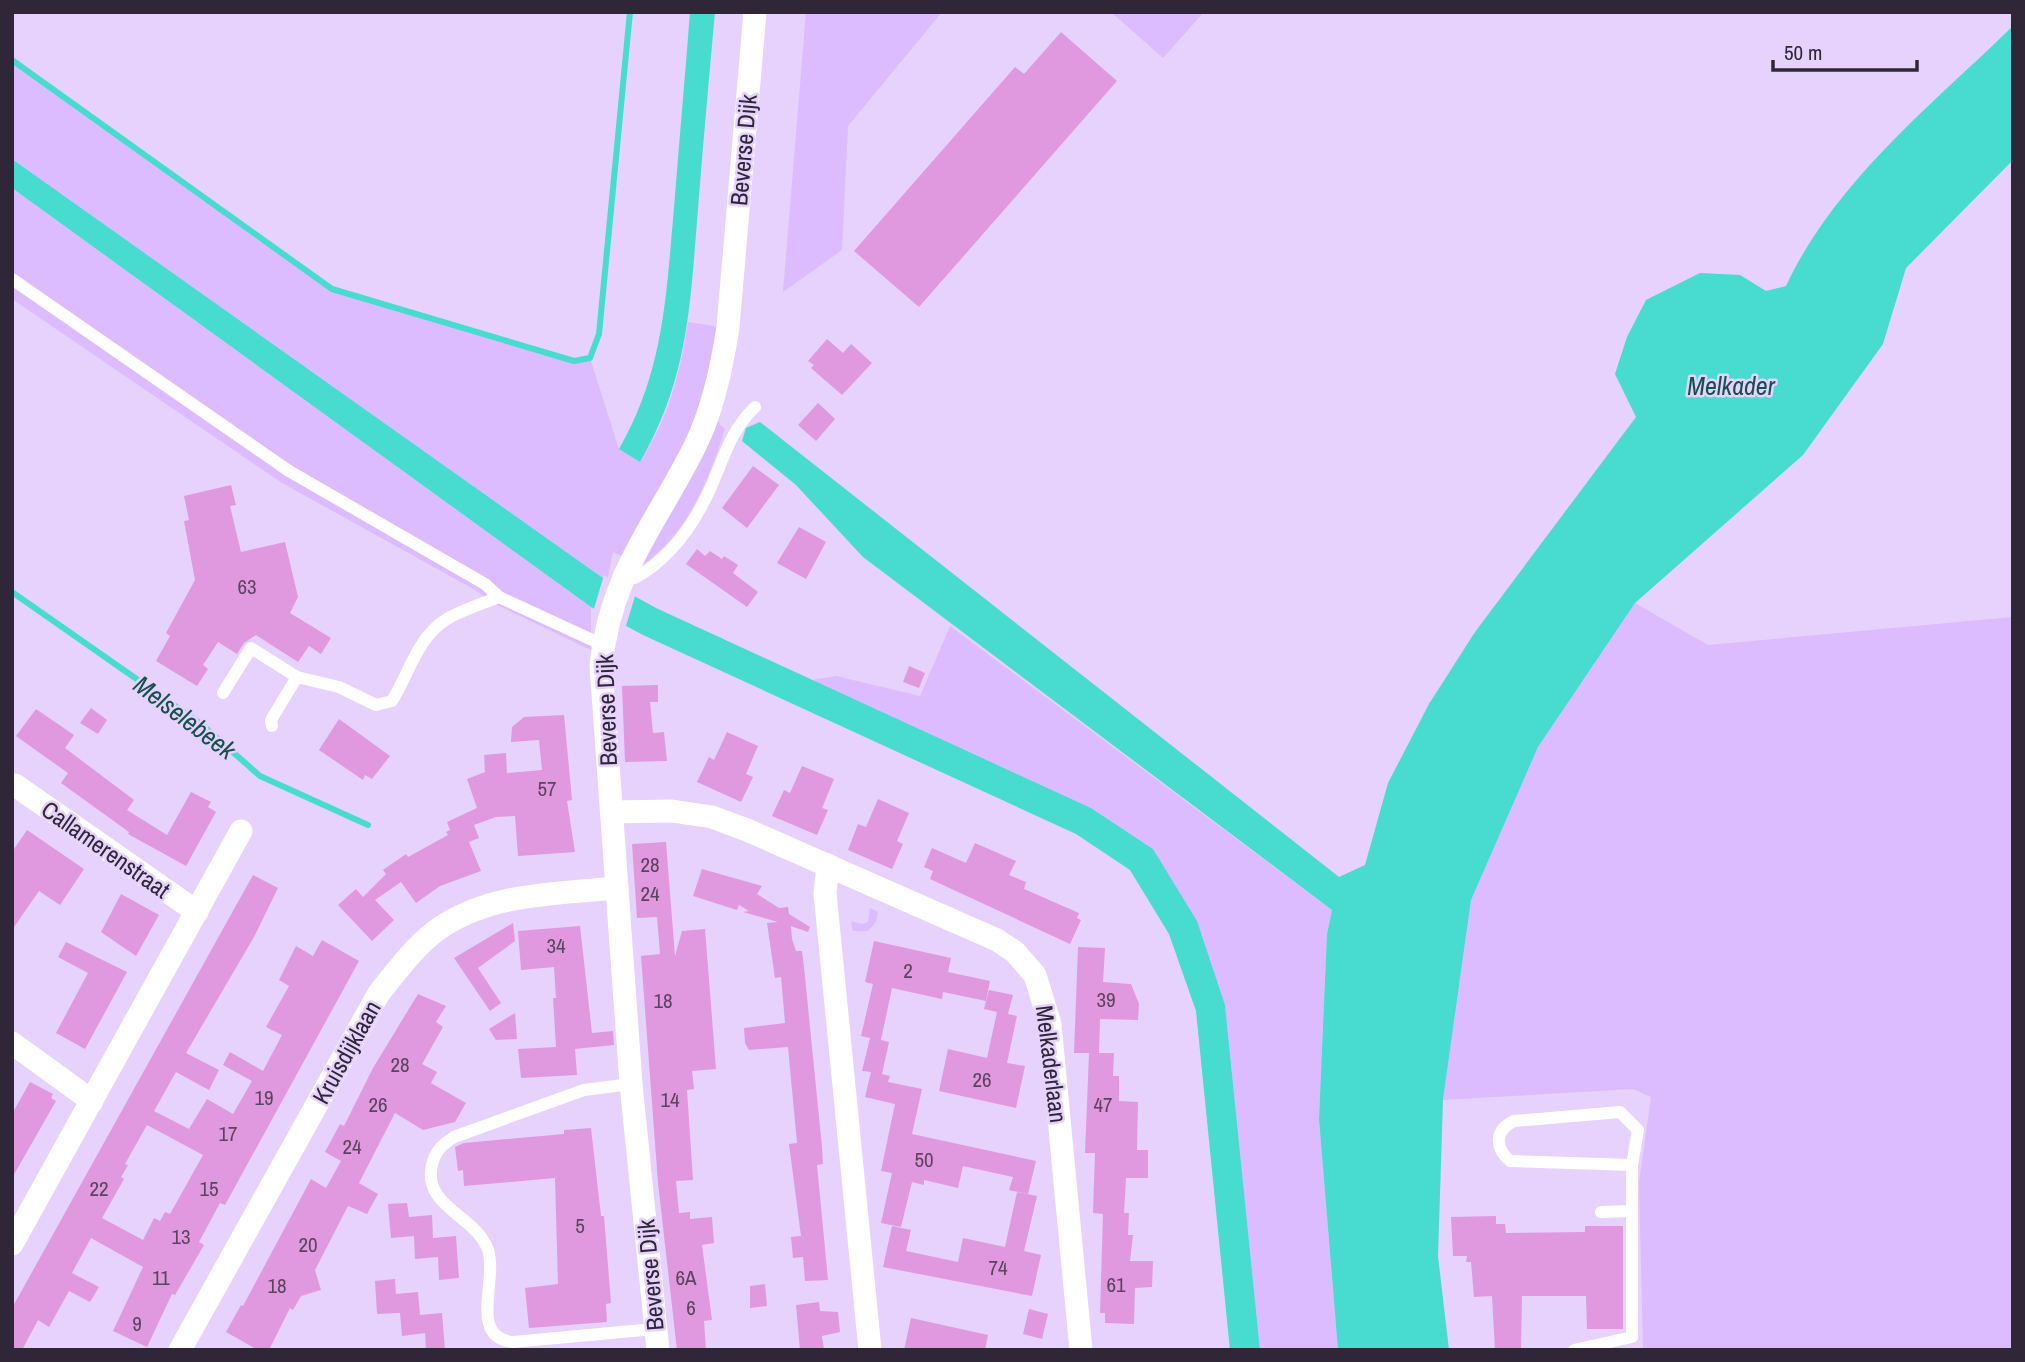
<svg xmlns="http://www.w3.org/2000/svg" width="2025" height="1362" font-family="'Archivo Narrow',sans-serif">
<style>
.green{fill:#dcbcfe}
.water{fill:#48dbcf}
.pier{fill:#e6d2fc}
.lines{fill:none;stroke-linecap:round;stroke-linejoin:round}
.stream{stroke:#48dbcf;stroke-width:6}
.building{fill:#e099df;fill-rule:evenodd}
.service{stroke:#fff;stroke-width:12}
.minor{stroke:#fff;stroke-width:23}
.labels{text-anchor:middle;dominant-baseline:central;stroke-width:5;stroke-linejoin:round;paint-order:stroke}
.number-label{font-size:21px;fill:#5b4461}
.street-label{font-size:24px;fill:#2f2737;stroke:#e6d2fc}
.water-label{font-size:26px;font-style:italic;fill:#13514c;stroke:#e6d2fc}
</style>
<rect width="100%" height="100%" fill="#e6d2fc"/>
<g class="green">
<path d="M806 12H942L848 126 842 250 783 292Z"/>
<path d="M1111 12H1204L1163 58Z"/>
<path d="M12 60 332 289 574 361 590 358 619 449 640 462C668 420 681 371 688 322L722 327 703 408 725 429C709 479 688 534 642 565L613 552 607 581 12 159Z"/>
<path d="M12 188 591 607V650L489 601 477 591 282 483 12 299Z"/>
<path d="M1635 603 1708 645 2013 617V1350H1643L1639 1183 1651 1097 1633 1089 1443 1100 1471 900 1538 747Z"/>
<path d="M950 626 1332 910 1327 934 1319 1119 1338 1350H1260L1225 1005 1153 849 1091 808 812 680 836 676 920 696Z"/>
<path d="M870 908 878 912 876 922 868 931H853L851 921 862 924 868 922Z"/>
</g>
<g class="water">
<path d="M690 12H715C709 78 703 144 698 209 690 304 689 377 640 462L619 449C664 371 666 296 674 208 679 143 685 78 690 12Z"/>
<path d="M2013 26V160L1906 268 1883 344 1803 455 1635 603 1538 747 1471 900 1443 1100 1438 1256 1449 1350H1338L1319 1119 1327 934 1332 910 863 557 796 485 742 441 746 428 760 422 1339 877 1365 865 1388 783 1429 704 1475 632 1636 417 1615 374 1627 337 1646 300 1700 273 1740 275 1766 291 1786 286C1835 181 1932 105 2013 26Z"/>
<path d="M12 159 607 581 656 608 1091 808 1153 849 1197 921 1225 1005 1260 1350H1230L1196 1011 1169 934 1130 870 1076 834 643 635 591 607 12 188Z"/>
</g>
<path class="pier" d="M604 575 636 593 625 629 593 612Z"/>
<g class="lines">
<g class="stream">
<path d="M12 60 332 289 574 361 590 358 599 334 630 12"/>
<path d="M12 592 201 724 260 776 368 825"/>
</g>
</g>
<g class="building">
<path d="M1061 32 1117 81 919 307 854 251 1015 67 1024 74Z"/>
<path d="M827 339 843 353 851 344 872 363 842 395 811 368 814 365 808 361Z"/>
<path d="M818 403 835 419 816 441 798 425Z"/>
<path d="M753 466 779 485 747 528 722 508Z"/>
<path d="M231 485 236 505 230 506 241 552 285 542 298 597 290 613 331 638 321 654 309 646 298 662 256 635 244 643 237 654 218 642 203 665 208 669 197 686 156 661 170 636 166 633 195 580 184 521 189 520 184 496Z"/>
<path d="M799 527 826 542 806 579 777 563Z"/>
<path d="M697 549 705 556 710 551 722 559 724 556 738 565 733 573 758 592 747 607 686 564Z"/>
<path d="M909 666 925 673 919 688 903 682Z"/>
<path d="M658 685V702H650L653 733 664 732 667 761 625 762 622 686Z"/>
<path d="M91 708 107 720 98 734 80 723Z"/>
<path d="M36 709 74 735 65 748 134 800 127 810 167 835 191 792 211 802 208 807 216 812 186 866 128 834 129 832 61 783 68 773 16 736Z"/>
<path d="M564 715 572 800 567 801 575 852 518 856 515 816 496 817 474 825 479 838 469 842 481 871 440 886 416 903 401 882 375 900 394 920 372 941 338 905 356 889 363 897 386 874 383 870 406 854 408 857 448 835 446 832 450 830 447 822 477 808 467 779 485 772 484 755 506 753 507 773 542 770 539 740 511 742 512 727 524 717Z"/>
<path d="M339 719 390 756 372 779 365 775 363 780 319 750Z"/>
<path d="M727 732 758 746 746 774 753 777 741 802 697 782 709 757 714 760Z"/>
<path d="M802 766 834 779 822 808 828 810 817 835 772 816 784 790 790 793Z"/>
<path d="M878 799 909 813 897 841 903 844 892 869 848 850 858 824 866 827Z"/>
<path d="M27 830 84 869 60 905 39 891 12 930V852Z"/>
<path d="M666 842 675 956 682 931 705 929 716 1069 692 1071 694 1089 687 1090 693 1180 676 1181 679 1213 690 1212V1219L712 1217 714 1243 702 1245 712 1320 704 1321 706 1350H677L658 1183 641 956 660 954 657 917 637 918 632 844Z"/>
<path d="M975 843 1016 861 1009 875 1026 882 1024 889 1079 913 1077 918 1081 920 1070 944 930 879 933 871 924 867 932 848 966 863Z"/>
<path d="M702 869 762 886 757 894 779 908 788 907 789 914 810 927 808 932 791 926 792 939 796 951H802L804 967 822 1147 823 1164 817 1165 828 1280 805 1281 803 1257 793 1258 791 1237 801 1236 789 1144 797 1143 788 1047 749 1050 745 1043 744 1028 785 1023 781 977 775 978 767 923 778 922 743 912 749 911 739 905 737 910 693 896Z"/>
<path d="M253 875 278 888 254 937 186 1053 219 1070 209 1090 176 1072 154 1111 189 1129 207 1099 233 1114 252 1081 223 1065 230 1052 263 1071 282 1035 266 1027 289 986 279 980 296 946 313 956 322 940 359 961 225 1205 220 1203 199 1242 204 1245 175 1295 172 1294 147 1347 113 1331 143 1267 91 1238 72 1273 99 1287 90 1302 69 1291 49 1327 38 1320 22 1350H12V1308ZM147 1125 203 1155 170 1214 165 1212 160 1221 154 1218 143 1240 102 1218 124 1179 121 1177 128 1165 125 1164Z"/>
<path d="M121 894 159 915 136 956 101 932Z"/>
<path d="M513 923 515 941 478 968 501 1003 490 1011 454 958Z"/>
<path d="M580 926 592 1033 613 1031 614 1045 575 1049 577 1075 521 1078 518 1049 556 1047 553 998H556L554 967 521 970 518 931Z"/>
<path d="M874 941 951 958 948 972 990 981 986 1001 943 992 942 999 892 988 881 1040 889 1042 882 1074 890 1076 888 1082 922 1089 912 1134 1036 1161 1028 1194 1009 1190 1013 1177 963 1166 958 1188 924 1180V1185L912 1182 901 1227 881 1223 892 1173 881 1171 895 1104 865 1097 871 1072 862 1071 870 1038 861 1036 873 984 865 982Z"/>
<path d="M66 942 127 972 85 1049 56 1033 88 973 58 957Z"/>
<path d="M1078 947 1105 948 1103 982 1131 984 1139 1004 1138 1020 1100 1019 1099 1053H1114L1113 1076H1119V1101L1138 1102 1137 1150H1148V1178H1126L1124 1213H1129L1128 1235H1133L1130 1261H1153L1152 1287 1135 1288 1134 1324 1105 1323V1313H1100L1103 1214 1093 1213 1095 1153H1085L1089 1053H1074Z"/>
<path d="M989 990 1013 995 1008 1014 1017 1016 1007 1063 1025 1066 1016 1108 939 1091 948 1049 987 1058 997 1012 984 1009Z"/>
<path d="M418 994 446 1006 436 1022 443 1027 422 1064 437 1072 431 1083 466 1103 455 1122 423 1130 395 1113 359 1183 378 1194 367 1214 348 1206 315 1270 321 1290 301 1296 293 1310 290 1308 269 1350H258L226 1332 241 1305 243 1306 311 1179 326 1188 341 1161 325 1152 340 1124 344 1126 373 1068Z"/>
<path d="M515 1013 517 1039 496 1040 489 1029Z"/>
<path d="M30 1082 53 1094 51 1098 56 1101 12 1178V1114Z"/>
<path d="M591 1128 601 1216H604L611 1303 606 1304 607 1322 529 1328 525 1288 558 1284 555 1178 464 1186 463 1170 458 1171 455 1147 464 1143 564 1134V1130Z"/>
<path d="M1017 1192 1037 1196 1024 1251 1041 1255 1032 1296 883 1267 892 1226 911 1230 906 1251 958 1262 963 1238 1005 1247Z"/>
<path d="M407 1203 409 1217 432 1215 433 1238 456 1236 459 1278 439 1280 438 1257 415 1259 414 1236 391 1238 388 1204Z"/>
<path d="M1496 1216V1224H1505L1506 1233 1585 1232V1226H1623V1329H1587L1586 1296H1522L1521 1350H1495L1492 1296 1474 1297 1471 1262H1466L1467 1256H1453L1451 1217Z"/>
<path d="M395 1279 396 1294 418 1292 420 1315 442 1313 445 1350H426L425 1333 402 1336 400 1313 377 1314 375 1281Z"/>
<path d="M765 1284 767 1306 750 1308V1286Z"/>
<path d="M819 1302 820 1311 838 1312 840 1332 822 1336 824 1350H800L796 1305Z"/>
<path d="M1029 1309 1048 1314 1042 1339 1023 1334Z"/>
<path d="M911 1318 988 1335 985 1350H904Z"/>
</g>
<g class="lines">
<g class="service">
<path d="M12 279 289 471 485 584 499 597 603 645"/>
<path d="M624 573 635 578C671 558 694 525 711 487 724 457 731 430 755 407"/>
<path d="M223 693 251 648 297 677 339 687 376 705 392 701C409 674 417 637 447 619 462 610 482 604 499 597"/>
<path d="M272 726 271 720 297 677"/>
<path d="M631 1084 584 1090 454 1137C443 1144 435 1151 432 1165 422 1207 477 1216 488 1250 498 1281 468 1337 513 1342L654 1329"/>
<path d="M1601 1212 1632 1211"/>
<path d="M1574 1350 1632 1337V1165L1638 1130 1620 1112 1514 1121C1495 1130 1494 1147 1510 1161L1632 1165"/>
</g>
<g class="minor">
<path d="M15 785 197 912"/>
<path d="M612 812 672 811 712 817 747 830 997 940 1015 952 1035 975 1050 1024 1081 1350"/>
<path d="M828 865 825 893 870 1350"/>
<path d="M12 1043 92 1101"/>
<path d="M12 1244 241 831"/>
<path d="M180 1350 379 993C397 971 414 947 437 930 489 893 555 894 617 888"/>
<path d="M658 1350 631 1084 601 666C610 573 656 525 695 446 713 410 722 367 728 327L755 12"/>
</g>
</g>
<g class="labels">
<g class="number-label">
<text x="247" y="586">63</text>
<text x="547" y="788">57</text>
<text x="650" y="864">28</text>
<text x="650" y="893">24</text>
<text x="556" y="945">34</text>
<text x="908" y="970">2</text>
<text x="1106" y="999">39</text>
<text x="663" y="1000">18</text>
<text x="400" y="1064">28</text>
<text x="982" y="1079">26</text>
<text x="264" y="1097">19</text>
<text x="670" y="1099">14</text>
<text x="378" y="1104">26</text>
<text x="1103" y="1104">47</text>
<text x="228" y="1133">17</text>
<text x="352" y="1146">24</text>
<text x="924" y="1159">50</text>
<text x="99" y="1188">22</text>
<text x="209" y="1188">15</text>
<text x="580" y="1225">5</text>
<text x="181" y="1236">13</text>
<text x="308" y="1244">20</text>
<text x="998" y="1267">74</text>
<text x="161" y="1277">11</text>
<text x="686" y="1277">6A</text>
<text x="1116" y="1284">61</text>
<text x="277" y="1285">18</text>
<text x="691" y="1307">6</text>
<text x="137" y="1323">9</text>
</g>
<g class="street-label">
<text transform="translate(743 150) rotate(-85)">Beverse Dijk</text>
<text transform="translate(606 710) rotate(-92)">Beverse Dijk</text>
<text transform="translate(106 849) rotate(35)">Callamerenstraat</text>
<text transform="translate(346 1052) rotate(-61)">Kruisdijklaan</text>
<text transform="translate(1052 1064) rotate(83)">Melkaderlaan</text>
<text transform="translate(650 1275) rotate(-95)">Beverse Dijk</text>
</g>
<g class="water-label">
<text x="1731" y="385">Melkader</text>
<text transform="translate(185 717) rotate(37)">Melselebeek</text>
</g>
</g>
<rect width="2025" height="1362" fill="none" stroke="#2f2737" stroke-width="28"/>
<path d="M1773 60v10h144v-10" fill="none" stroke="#2f2737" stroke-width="3.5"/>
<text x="1784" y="60" font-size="21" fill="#2f2737" stroke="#e6d2fc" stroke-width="5" paint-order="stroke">50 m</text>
</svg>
